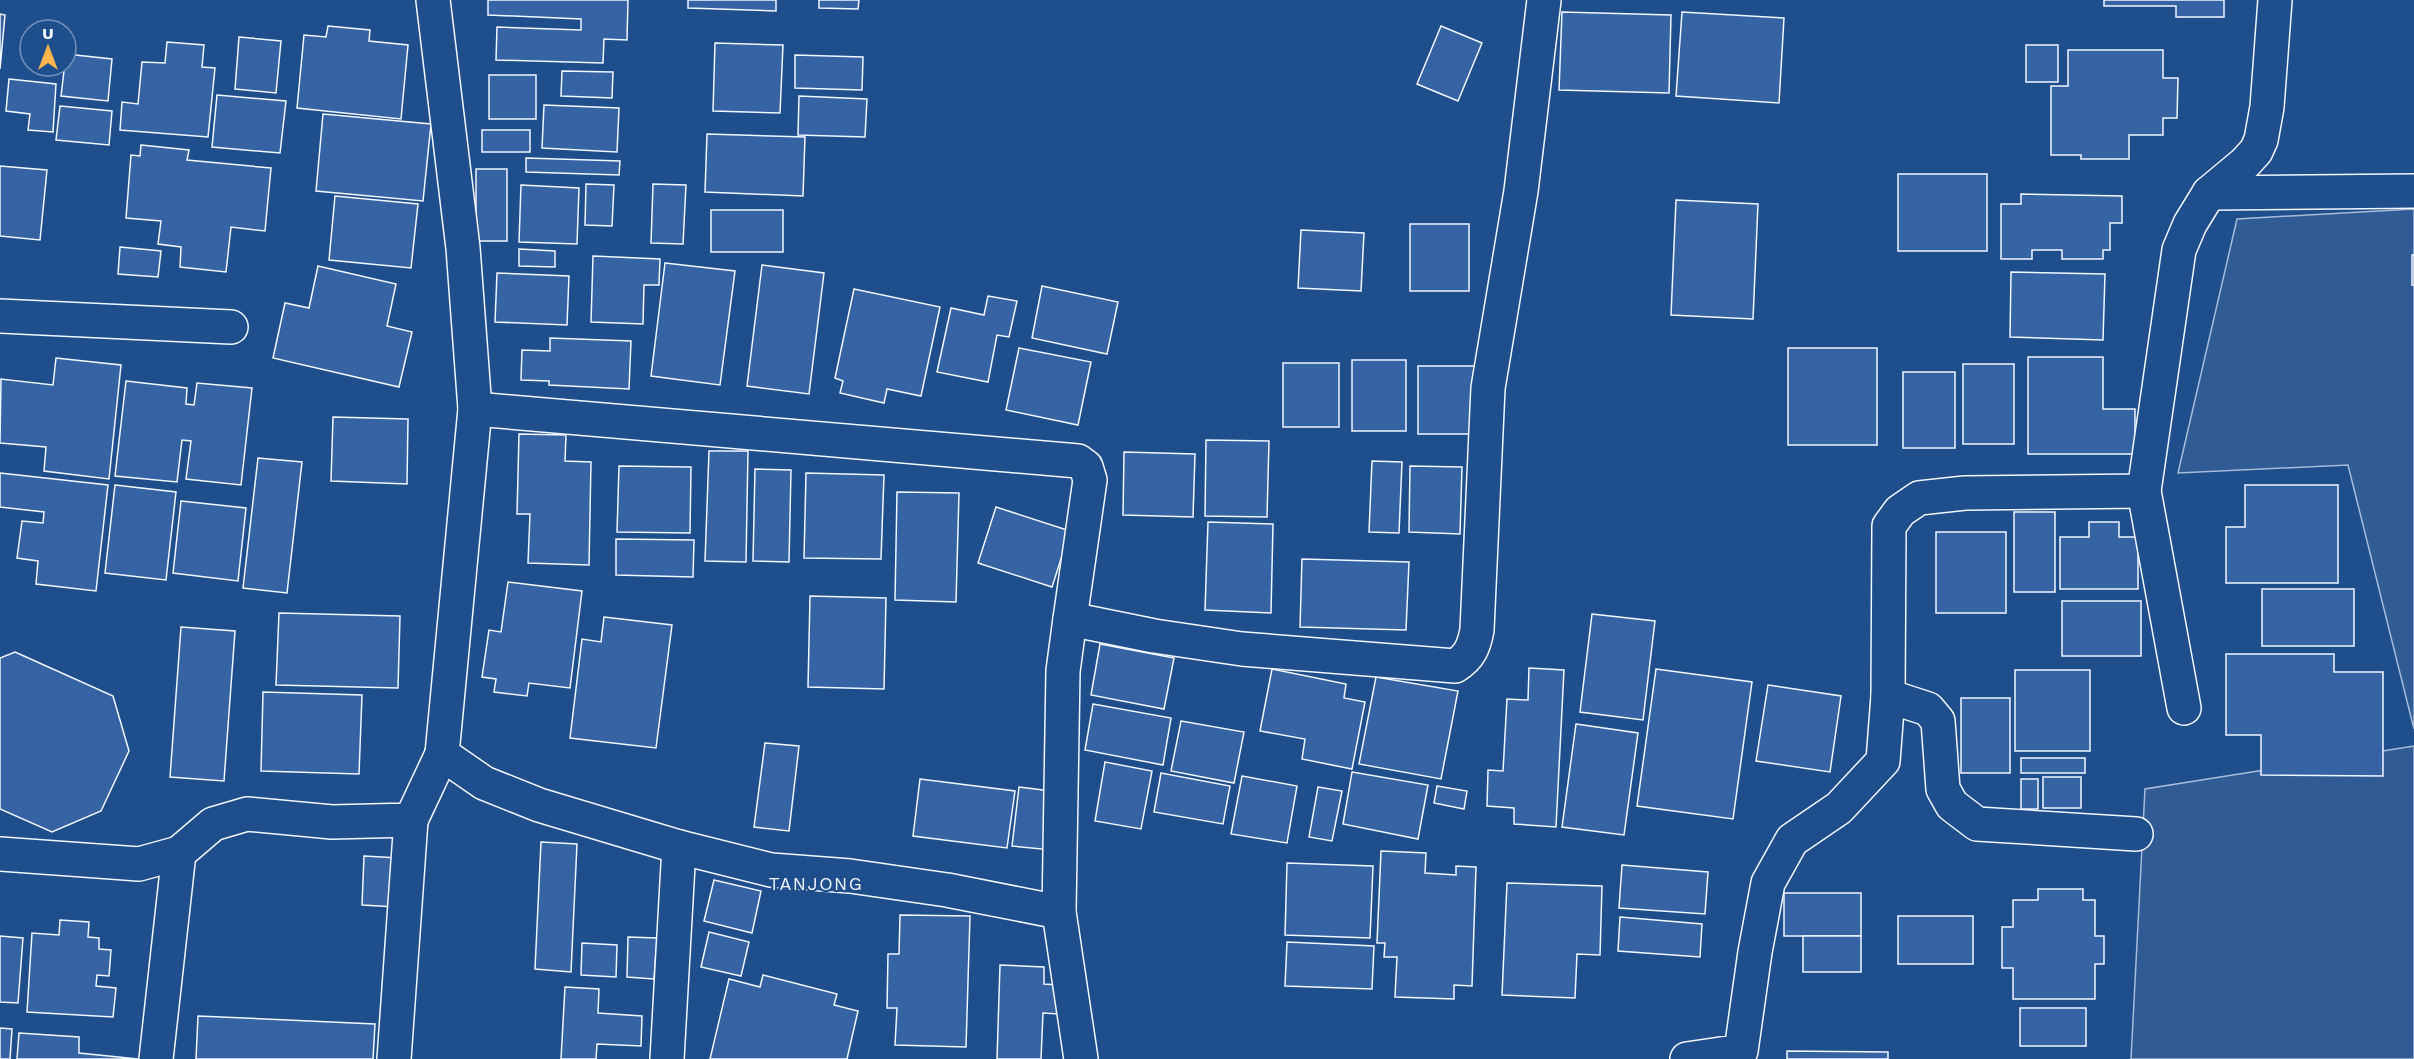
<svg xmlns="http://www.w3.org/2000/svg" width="2414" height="1059" font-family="'Work Sans',sans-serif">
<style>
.green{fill:#305b95;stroke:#a8bbd7;stroke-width:1.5}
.building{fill:#3563a3;stroke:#f2f6ff;stroke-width:1.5}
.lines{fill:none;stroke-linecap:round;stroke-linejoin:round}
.minor-casing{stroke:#f2f6ff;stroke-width:36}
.minor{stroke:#1f4e8c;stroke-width:33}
.labels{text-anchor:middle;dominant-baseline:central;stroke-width:4.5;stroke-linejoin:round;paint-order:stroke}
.quarter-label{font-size:18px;letter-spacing:1.5px;fill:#f2f6ff;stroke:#1f4e8c}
</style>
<rect width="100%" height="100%" fill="#1f4e8c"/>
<g class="green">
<path d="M2414 209V729L2348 465 2178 473 2237 219Z"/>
<path d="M2414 746V1059H2131L2145 789Z"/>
</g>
<g class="building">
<path d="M488 0H628L627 40 604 39 603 63 496 60 497 27 581 30V19L488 15Z"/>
<path d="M688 0H776V11L688 8Z"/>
<path d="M819 0H859L858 9 819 8Z"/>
<path d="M2104 0H2224V17H2176V6H2104Z"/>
<path d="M1562 12 1671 15 1669 93 1559 90Z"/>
<path d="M1682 12 1784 18 1779 103 1676 96Z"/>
<path d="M0 14 5 15 0 69Z"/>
<path d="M328 26 370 30 369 41 408 45 401 119 297 108 304 35 326 37Z"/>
<path d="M1441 26 1482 43 1458 101 1417 84Z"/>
<path d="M239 37 281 41 276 93 235 89Z"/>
<path d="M167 42 204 45 202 67 215 68 208 137 120 130 122 102 138 104 142 62 165 63Z"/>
<path d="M715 43 783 45 780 113 713 111Z"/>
<rect x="2026" y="45" width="32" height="37"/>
<path d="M2068 50H2163V78H2178L2177 118H2163V135H2129V159H2081V155H2051V86H2068Z"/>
<path d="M66 54 112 59 108 101 61 96Z"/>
<path d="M795 55 863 57 862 90 795 88Z"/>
<path d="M562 71 613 72 612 98 561 96Z"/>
<rect x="489" y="75" width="47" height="44"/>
<path d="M9 79 56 84 53 132 28 130 30 114 6 111Z"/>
<path d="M217 95 286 101 280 153 212 147Z"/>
<path d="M799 96 867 99 865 137 798 135Z"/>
<path d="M544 105 619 108 617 152 542 148Z"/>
<path d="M60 106 112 111 109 145 56 140Z"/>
<path d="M323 114 431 124 423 201 316 191Z"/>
<rect x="482" y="130" width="48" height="22"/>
<path d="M707 134 805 137 803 196 705 192Z"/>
<path d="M141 145 189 150 187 160 271 168 265 231 231 227 226 272 180 267 181 247 158 244 161 221 126 218 131 155 140 156Z"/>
<path d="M526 158 620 161 619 175 526 172Z"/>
<path d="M0 166 47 170 40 240 0 236Z"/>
<rect x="476" y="169" width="31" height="72"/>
<rect x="1898" y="174" width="89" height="77"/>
<path d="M586 184 614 185 612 226 585 225Z"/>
<path d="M653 184 686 185 683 244 651 243Z"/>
<path d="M521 185 579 188 577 244 519 242Z"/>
<path d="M2021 194 2122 196V223H2110V250H2103V259H2062V250H2032V259H2001V204H2021Z"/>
<path d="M335 196 418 204 411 268 329 260Z"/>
<path d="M1676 200 1758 204 1753 319 1671 315Z"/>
<rect x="711" y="210" width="72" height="42"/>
<rect x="1410" y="224" width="59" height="67"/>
<path d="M1301 230 1364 233 1361 291 1298 288Z"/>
<path d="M120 247 161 251 158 277 118 274Z"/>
<path d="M519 249 555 251V267L519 266Z"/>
<rect x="2412" y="255" width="2" height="30"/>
<path d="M593 256 660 259 659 285H644L643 324 591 322Z"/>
<path d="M665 263 735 271 720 385 651 376Z"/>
<path d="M762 265 824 273 809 394 747 386Z"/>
<path d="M318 266 396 284 387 326 412 332 399 387 273 358 285 303 309 308Z"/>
<path d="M2011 272 2105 274 2103 340 2010 337Z"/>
<path d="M497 273 569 276 567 325 495 322Z"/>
<path d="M1042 286 1118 302 1107 354 1032 338Z"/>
<path d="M854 289 940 307 921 396 887 389 884 403 840 393 843 381 835 378Z"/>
<path d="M988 296 1017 301 1009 337 997 335 988 382 937 372 951 308 984 315Z"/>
<path d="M550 338 631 341 629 389 549 385V381L521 380 522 350 550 351Z"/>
<path d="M1019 348 1091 362 1078 425 1006 410Z"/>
<rect x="1788" y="348" width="89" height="97"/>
<path d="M2028 357H2103V409H2135V454H2028Z"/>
<path d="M56 358 121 365 109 479 44 471 46 447 0 443 1 379 53 385Z"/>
<rect x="1352" y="360" width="54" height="71"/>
<rect x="1283" y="363" width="56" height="64"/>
<rect x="1963" y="364" width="51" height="80"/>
<rect x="1418" y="366" width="57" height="68"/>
<rect x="1903" y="372" width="52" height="76"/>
<path d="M126 381 187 388 186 404 194 405 197 383 252 388 241 485 186 479 191 441 182 440 177 482 115 476Z"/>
<path d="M333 417 408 419 407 484 331 481Z"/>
<path d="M519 434 566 435 565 461 591 462 589 565 528 563 530 514H517Z"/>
<path d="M1206 440 1269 441 1267 517 1205 516Z"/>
<path d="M709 451H748L746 562 705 561Z"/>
<path d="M1124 452 1195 454 1193 517 1123 515Z"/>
<path d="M258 458 302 462 287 593 243 588Z"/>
<path d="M1372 461 1402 462 1399 533 1369 532Z"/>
<path d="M619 466 691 467 690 533 617 532Z"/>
<path d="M1410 466 1462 467 1460 534 1409 532Z"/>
<path d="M755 469 791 470 789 562 753 561Z"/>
<path d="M0 473 108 485 96 591 36 584 38 561 17 558 22 521 43 523 44 512 0 507Z"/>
<path d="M806 473 884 475 881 559 804 558Z"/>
<path d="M115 485 176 492 166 580 105 573Z"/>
<path d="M2245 485H2338V583H2226V527H2245Z"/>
<path d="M897 492 959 493 956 602 895 600Z"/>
<path d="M181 501 246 508 238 581 173 573Z"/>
<path d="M996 507 1070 531 1052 587 978 563Z"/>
<rect x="2014" y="512" width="41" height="80"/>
<path d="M1208 522 1273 524 1271 613 1205 610Z"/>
<path d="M2089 522H2119V537H2138V589H2060V537H2089Z"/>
<rect x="1936" y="532" width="70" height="81"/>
<path d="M616 539 694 540 693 577 616 575Z"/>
<path d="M1302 559 1409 562 1406 630 1300 627Z"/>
<path d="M508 582 582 591 570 688 529 683 527 696 494 692 496 679 482 677 489 630 501 632Z"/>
<rect x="2262" y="589" width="92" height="57"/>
<path d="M810 596 886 598 884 689 808 687Z"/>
<rect x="2062" y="601" width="79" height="55"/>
<path d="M279 613 400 616 398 688 276 685Z"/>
<path d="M1592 614 1655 621 1643 720 1580 712Z"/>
<path d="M604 617 672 625 656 748 570 738 582 639 601 642Z"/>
<path d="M181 627 235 631 224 781 170 777Z"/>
<path d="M1100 644 1174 658 1164 709 1091 695Z"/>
<path d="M15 652 113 696 129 751 101 811 52 832 0 809V658Z"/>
<path d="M2226 654H2334V672H2383V776L2261 775V735H2226Z"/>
<path d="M1529 668 1564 670 1556 827 1514 824V808L1487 806 1488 770 1503 771 1507 699 1528 700Z"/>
<path d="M1272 669 1346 684 1344 698 1365 702 1352 769 1302 759 1305 739 1260 731Z"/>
<path d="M1656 669 1752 682 1733 819 1637 806Z"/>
<rect x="2015" y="670" width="75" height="81"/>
<path d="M1376 677 1458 691 1441 779 1359 764Z"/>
<path d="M1768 685 1841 696 1830 772 1756 761Z"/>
<path d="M263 692 362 695 359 774 261 771Z"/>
<rect x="1961" y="698" width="49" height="75"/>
<path d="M1093 704 1171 718 1163 765 1085 750Z"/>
<path d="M1181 721 1244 732 1234 783 1171 771Z"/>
<path d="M1576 724 1638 733 1624 835 1562 827Z"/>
<path d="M765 743 799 746 789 831 754 827Z"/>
<rect x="2021" y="758" width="64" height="15"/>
<path d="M1105 762 1152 771 1141 829 1095 821Z"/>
<path d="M1352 772 1428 785 1418 839 1343 824Z"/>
<path d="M1161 773 1230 786 1223 824 1154 812Z"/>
<path d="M1242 776 1297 786 1287 843 1231 834Z"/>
<rect x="2043" y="777" width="38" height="31"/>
<path d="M920 779 1015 791 1007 848 913 836Z"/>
<rect x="2021" y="779" width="17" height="30"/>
<path d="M1437 786 1467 791 1464 809 1434 803Z"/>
<path d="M1019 787 1059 792 1052 850 1012 846Z"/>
<path d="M1318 787 1342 791 1332 841 1309 837Z"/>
<path d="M541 842 577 844 571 972 535 969Z"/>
<path d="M1381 851 1426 853 1425 873 1456 875V866L1476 867 1472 986 1454 985V999L1395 997 1397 957H1384L1385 943H1377Z"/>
<path d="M364 856 399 858 396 907 362 905Z"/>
<path d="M1287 863 1373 866 1370 938 1285 935Z"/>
<path d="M1622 865 1708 872 1705 914 1619 908Z"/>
<path d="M714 880 761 891 752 933 704 921Z"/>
<path d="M1507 883 1602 886 1600 955 1577 954 1575 998 1502 995Z"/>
<path d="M2038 889H2083V900H2095V936H2104V964H2095V999H2013V968H2002V927H2013V900H2038Z"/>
<rect x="1784" y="893" width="77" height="43"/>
<path d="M900 915 970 916 966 1047 895 1045 897 1008H887L888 954H899Z"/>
<rect x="1898" y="916" width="75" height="48"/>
<path d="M1620 917 1702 924 1700 957 1618 951Z"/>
<path d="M60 920 89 922 88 937 99 938V949L111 950 109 976 97 975 96 986 116 988 113 1017 27 1012 32 933 59 935Z"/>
<path d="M709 932 749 942 741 976 701 967Z"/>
<path d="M0 936 23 938 18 1003 0 1002Z"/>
<rect x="1803" y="936" width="58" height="36"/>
<path d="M628 937 657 938 654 979 627 977Z"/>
<path d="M1287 942 1374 946 1372 989 1285 986Z"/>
<path d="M582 943 617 945 616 977 581 975Z"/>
<path d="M1000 965 1044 967V984L1059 985V1014L1043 1013 1041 1059H997Z"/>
<path d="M763 975 837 994 834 1005 858 1011 847 1059H710L729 979 760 987Z"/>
<path d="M565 987 599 989 598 1013 642 1016 641 1046 597 1044 596 1059H561Z"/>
<rect x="2020" y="1008" width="66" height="38"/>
<path d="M198 1016 375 1024 373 1059H196Z"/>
<path d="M0 1028 12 1029 10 1059H0Z"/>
<path d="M19 1033 79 1037V1053L138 1059H17Z"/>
<path d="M1787 1051 1888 1052V1059H1787Z"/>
</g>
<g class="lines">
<g class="minor-casing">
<g id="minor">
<path d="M433 0 463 248 475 409 442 754 484 783 539 805 679 847 771 870 850 876 947 890 1059 912 1081 1059"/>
<path d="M2209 193 2414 191"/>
<path d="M0 316 231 327"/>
<path d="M475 409 1078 461 1086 467 1090 480 1070 619"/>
<path d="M2144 491 2184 708"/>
<path d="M1888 696 1928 709 1938 721 1943 789 1952 805 1977 824 2136 834"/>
<path d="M0 854 139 864 179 853 213 824 247 814 332 822 411 820 442 754"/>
<path d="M1059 912 1063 671 1070 619 1154 636 1242 649 1455 666C1470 657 1474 646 1477 630L1488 388 1521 191 1544 0"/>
<path d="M156 1059 179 853"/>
<path d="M394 1059 411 820"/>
<path d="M667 1059 679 847"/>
<path d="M1687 1059 1741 1051 1755 952 1768 883 1792 840 1839 808 1883 761 1888 696 1889 526 1900 511 1919 498 1965 493 2144 491 2179 250 2190 224 2209 193 2245 163 2256 151 2261 140 2267 107 2275 0"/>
</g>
</g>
<use href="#minor" class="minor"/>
</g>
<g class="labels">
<g class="quarter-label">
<text x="816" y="883">TANJONG</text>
</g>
</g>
<g transform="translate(48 48)"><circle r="28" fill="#1f4e8c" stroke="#7391ba" stroke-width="1.5"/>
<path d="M0-4.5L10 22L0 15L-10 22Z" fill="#ffb74d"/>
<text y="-9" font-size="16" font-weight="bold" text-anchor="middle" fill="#f2f6ff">U</text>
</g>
</svg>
